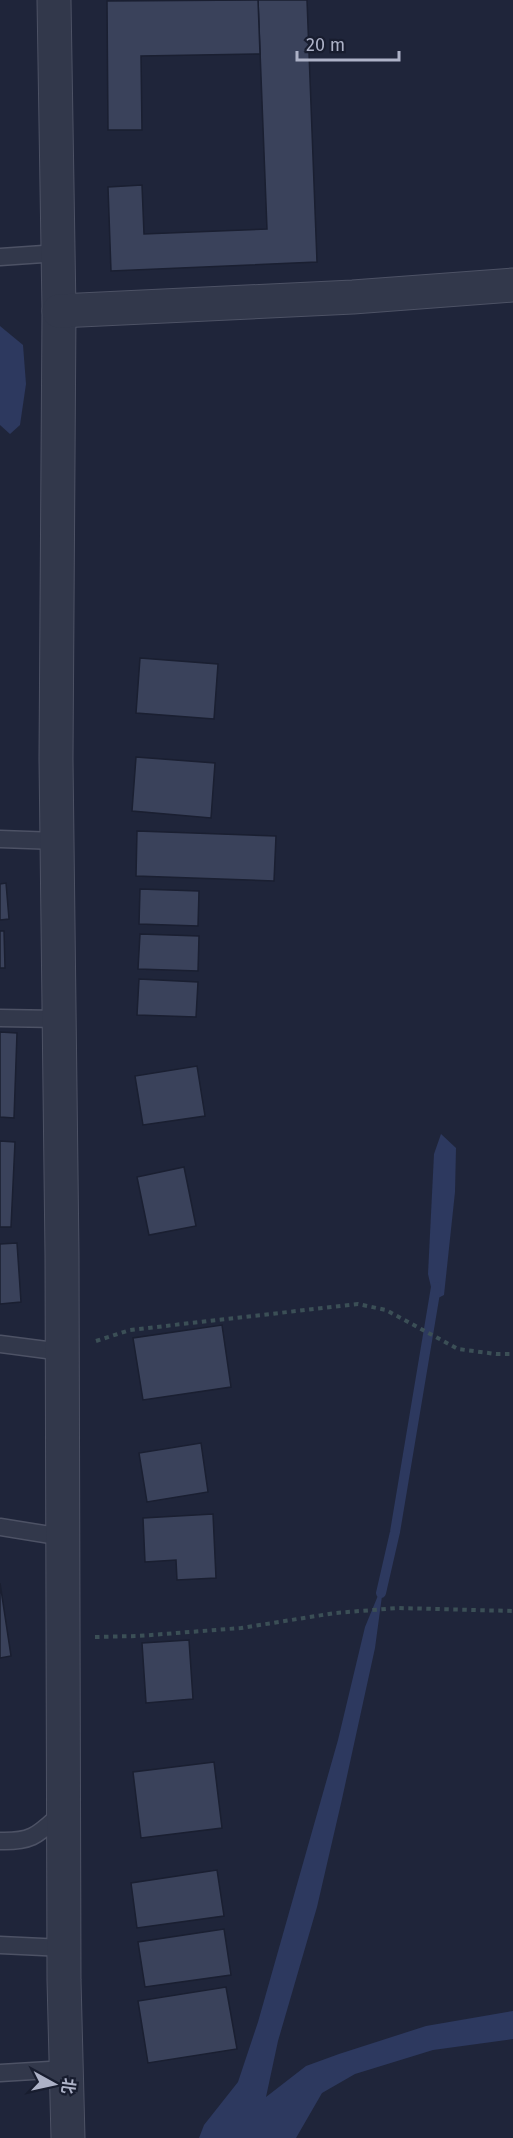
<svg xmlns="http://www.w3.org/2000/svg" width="513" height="2138" font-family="'Fira Sans','Noto Sans SC',sans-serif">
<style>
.water{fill:#2d395f}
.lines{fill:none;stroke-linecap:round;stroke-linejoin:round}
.stream{stroke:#2d395f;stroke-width:10}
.building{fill:#3a425b;stroke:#1a1f31;stroke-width:1.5}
.lane-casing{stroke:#4d5265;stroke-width:19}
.street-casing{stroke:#4d5265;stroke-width:35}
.path{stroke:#3b4f56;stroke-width:4;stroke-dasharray:4.5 4.5;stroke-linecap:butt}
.lane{stroke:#32384b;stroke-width:16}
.street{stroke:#32384b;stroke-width:33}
</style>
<rect width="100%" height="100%" fill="#1f253a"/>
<g class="water">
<path d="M0 326 23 345 26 384 20 425 10 434 0 425Z"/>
<path d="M441 1134 456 1148 455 1192 444 1295 434 1300 428 1274 434 1154Z"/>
<path d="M384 1581 375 1648 342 1799 317 1907 278 2041 266 2097 306 2066 339 2054 426 2026 513 2011V2039L433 2050 355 2074 322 2093 296 2138H199L204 2125 238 2082 258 2022 338 1740 365 1627Z"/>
</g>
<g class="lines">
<path class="stream" d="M381 1593 395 1532 436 1287"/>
</g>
<g class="building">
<path d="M258 0H307L317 262 111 271 108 187 142 185 144 234 267 229Z"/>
<path d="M258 0 260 54 141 56 142 130H108L107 1Z"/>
<path d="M140 658 218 664 214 719 136 713Z"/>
<path d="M136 757 215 763 211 818 132 811Z"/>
<path d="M137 831 276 836 274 881 136 876Z"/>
<path d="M6 883 9 919 0 920V884Z"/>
<path d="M140 889 199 891 198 926 139 924Z"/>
<path d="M0 931H4L5 968H0Z"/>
<path d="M140 934 199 936 198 971 138 969Z"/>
<path d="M139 979 198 982 196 1017 137 1015Z"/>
<path d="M0 1032 17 1033 14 1118 0 1117Z"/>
<path d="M197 1066 205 1116 143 1125 135 1076Z"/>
<path d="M0 1141 15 1142 11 1227H0Z"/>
<path d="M184 1167 196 1226 149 1235 137 1177Z"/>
<path d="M17 1243 21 1302 0 1304V1244Z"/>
<path d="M222 1325 231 1387 143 1400 133 1338Z"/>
<path d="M201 1443 208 1492 147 1502 139 1453Z"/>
<path d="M213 1514 216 1578 177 1580 176 1560 145 1562 143 1518Z"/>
<path d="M0 1583 11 1656 0 1658Z"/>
<path d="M189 1640 193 1699 146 1703 142 1643Z"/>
<path d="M214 1762 222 1828 141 1838 133 1772Z"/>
<path d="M217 1870 224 1916 137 1928 131 1883Z"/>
<path d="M224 1929 231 1975 145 1987 138 1942Z"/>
<path d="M226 1987 237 2049 148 2063 138 2001Z"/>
</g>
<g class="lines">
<g class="lane-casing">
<g id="lane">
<path d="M0 257 58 253"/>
<path d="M0 839 57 841"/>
<path d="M0 1018 59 1019"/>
<path d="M0 1344 62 1352"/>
<path d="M0 1527 63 1537"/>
<path d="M0 1841C35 1842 39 1833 64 1811"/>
<path d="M0 1945 64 1948"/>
<path d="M0 2073 66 2069"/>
</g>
</g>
<g class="street-casing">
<g id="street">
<path d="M54 0 59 311 56 759 62 1255 64 1980 68 2138"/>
<path d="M59 311 353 297 513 285"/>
</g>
</g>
<g class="path">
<path d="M96 1341 130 1330 358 1304 386 1310 458 1349 496 1354H513"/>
<path d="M95 1637 138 1636 241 1628 335 1613 398 1608 513 1611"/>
</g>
<use href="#lane" class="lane"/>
<use href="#street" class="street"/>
</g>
<g transform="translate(54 2084) rotate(98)" stroke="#181d2f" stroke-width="4.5" paint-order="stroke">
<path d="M0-4.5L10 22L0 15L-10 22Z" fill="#adb2c7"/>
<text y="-9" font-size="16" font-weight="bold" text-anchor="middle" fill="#adb2c7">北</text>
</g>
<path d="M297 51v9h102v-9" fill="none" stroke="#adb2c7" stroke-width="3"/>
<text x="306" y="51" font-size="18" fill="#adb2c7" stroke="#181d2f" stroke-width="4.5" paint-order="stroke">20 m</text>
</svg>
